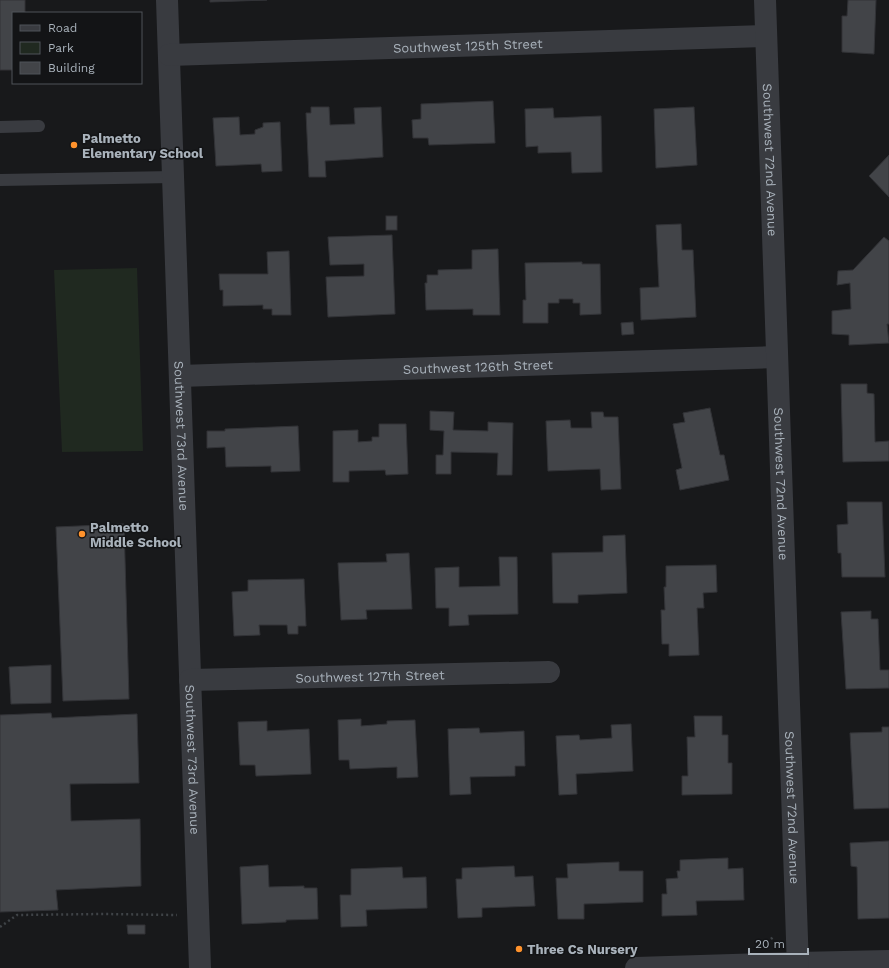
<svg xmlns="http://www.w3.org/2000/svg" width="889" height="968" font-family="'Work Sans',sans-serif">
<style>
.green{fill:#202920}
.building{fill:#424448;stroke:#323337}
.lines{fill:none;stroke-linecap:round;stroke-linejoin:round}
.path{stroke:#3f4347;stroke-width:2.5;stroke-dasharray:2 3;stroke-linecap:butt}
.service{stroke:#393b40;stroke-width:12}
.minor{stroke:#393b40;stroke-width:22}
.tertiary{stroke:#393b40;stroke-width:22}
.poi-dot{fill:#ff922c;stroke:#131416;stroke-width:1.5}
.labels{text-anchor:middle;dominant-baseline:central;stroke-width:3;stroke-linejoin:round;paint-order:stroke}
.street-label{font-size:13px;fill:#a9b2bb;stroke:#131416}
.poi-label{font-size:13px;font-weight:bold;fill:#a9b2bb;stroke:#131416;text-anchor:start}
</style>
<rect width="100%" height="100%" fill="#18191b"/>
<path class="green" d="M137 268 143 451 62 452 54 270Z"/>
<g class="building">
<path d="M0 0H25V13H13V70H0Z"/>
<path d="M210 0H267L210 2Z"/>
<path d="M848 0H876L874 54 842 52V16H847Z"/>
<path d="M493 101 495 143 429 145 428 138H413L412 120 421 119V104Z"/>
<path d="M311 107H329L330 125 355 124 354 108 381 107 383 157 325 161 326 177H309L306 113H311Z"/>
<path d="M694 107 697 165 656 168 654 109Z"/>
<path d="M553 108 554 118 601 116 602 172 572 173 571 152 538 153V146L526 147 525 109Z"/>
<path d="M239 117 240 135 255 134V130L263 127V123L280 122 282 171 262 172 261 164 216 166 213 118Z"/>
<path d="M889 155V197L869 176Z"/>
<rect x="386" y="216" width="11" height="14"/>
<path d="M681 224 682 250H693L696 317 641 320 640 288 659 287 656 225Z"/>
<path d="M392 235 395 314 328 317 326 277 364 276V264L330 265 328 237Z"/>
<path d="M884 237 889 241V324H887L889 343 849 345V335L832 334V311L851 309 850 283 837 285 838 271 853 270Z"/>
<path d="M498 249 500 315H473V309L426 310 425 283H427V275H438V270L472 269V250Z"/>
<path d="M289 251 291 315H272V309H263V305L223 306V290H220L219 274H268L267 252Z"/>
<path d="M582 262V264H600L601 314 580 315V303H573V299H559V303H548V323H523V300H526L525 263Z"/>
<path d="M633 322 634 334 622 335 621 323Z"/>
<path d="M841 384H867V393L874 394 875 442 889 441V461L843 462Z"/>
<path d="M710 408 720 455H724L729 480 680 490 676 470 682 468 673 424 685 422 683 413Z"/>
<path d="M430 411 454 412 453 430 488 431V422L513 423 512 475H497L498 453 451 452V474H436V455H443L444 431 430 430Z"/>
<path d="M591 412H603L604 417H618L621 489 601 490 600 469 548 471 546 421 570 420 571 428H592Z"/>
<path d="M379 424H406L408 474 386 475 385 470 349 471V482H333V431L358 430V442L372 441V437H379Z"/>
<path d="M298 426 300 471 271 472V466L226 467 225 447 207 448V431H225V429Z"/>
<path d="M847 502H882L885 577H842L841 553H838L837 525 848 524Z"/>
<path d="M124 524 129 699 63 701 56 527Z"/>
<path d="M625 535 627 593 578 595V603H553L552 553 603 552V536Z"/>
<path d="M409 553 412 609 366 610 367 619 341 620 338 563 387 562 386 554Z"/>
<path d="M499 557H517L518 614 468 615 469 625 449 626V608H436L435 568 459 567V587L500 586Z"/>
<path d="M716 565 717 592 703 593 704 608H697L699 655 669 656V644H662L661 610H665L664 587H666V566Z"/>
<path d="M304 579 306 626H298V634H288L287 625H259L260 635 234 636 232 592 248 591V580Z"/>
<path d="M871 611V619H878L880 670H889V688L846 689 841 612Z"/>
<path d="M51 665V703L11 704 9 667Z"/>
<path d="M51 713 52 718 137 714 139 783 70 784 71 821 140 819 141 886 56 890 58 910 0 912V715Z"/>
<path d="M694 716H722V735H728V763H732V794L682 795V776H688L687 737H695Z"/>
<path d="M361 719V726L387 724V721L415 720 418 777 397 778V767L350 769 349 760H339L338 720Z"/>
<path d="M267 721V731L309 729 311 774 256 776 255 765H240L238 722Z"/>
<path d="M631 724 633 771 576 774 577 794 559 795 556 736 579 735 580 740 612 738 611 725Z"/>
<path d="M882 727H889V808L854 809 850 733 882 732Z"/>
<path d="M479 728 480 733 524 731 525 766H515V776L470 777 471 794 450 795 448 729Z"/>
<path d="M889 841V918L858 919 857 867 851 866 850 843Z"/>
<path d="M728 858V869L743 868 744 900 696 901 697 915 662 916V894H667L666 879 678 878 677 871H680V860Z"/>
<path d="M619 862V871H643V902L584 904V919H558L556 878H568L567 864Z"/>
<path d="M268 865 269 887 304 886V888H317L318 919 286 920V922L242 924 240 867Z"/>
<path d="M514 866 515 877 533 876 535 906 482 908V917L458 918 456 879H462V868Z"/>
<path d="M402 867 403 878 426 877 427 908 366 910 367 926 341 927 340 895H351V869Z"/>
<path d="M127 925H145V934H128Z"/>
</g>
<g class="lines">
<g class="path">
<path d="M0 927 17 915 104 914 177 915"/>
<path d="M771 939 774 936"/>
</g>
<g class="service">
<path d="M0 127 39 126"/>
<path d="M0 180 173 177"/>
</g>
<g class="minor">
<path id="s1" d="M167 0 200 968"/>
<path id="s2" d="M169 55 766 36"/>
<path id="s3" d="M180 376 776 357"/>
<path id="s4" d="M190 680 549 672"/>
<path d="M798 963 889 961"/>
</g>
<g class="tertiary">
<path id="s5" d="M765 0 798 968"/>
<path d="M636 968 798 963"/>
</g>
</g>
<g class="poi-dot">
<circle cx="74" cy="145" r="4"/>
<circle cx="82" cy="534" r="4"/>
<circle cx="519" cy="949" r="4"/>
</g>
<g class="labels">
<g class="street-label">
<text stroke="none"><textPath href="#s2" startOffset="299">Southwest 125th Street</textPath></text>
<text stroke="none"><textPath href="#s5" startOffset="160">Southwest 72nd Avenue</textPath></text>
<text stroke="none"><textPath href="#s3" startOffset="298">Southwest 126th Street</textPath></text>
<text stroke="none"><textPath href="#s1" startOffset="436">Southwest 73rd Avenue</textPath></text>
<text stroke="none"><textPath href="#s5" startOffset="484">Southwest 72nd Avenue</textPath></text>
<text stroke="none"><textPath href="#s4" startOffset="180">Southwest 127th Street</textPath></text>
<text stroke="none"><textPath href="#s1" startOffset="760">Southwest 73rd Avenue</textPath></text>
<text stroke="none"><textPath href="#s5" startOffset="808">Southwest 72nd Avenue</textPath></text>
</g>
<g class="poi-label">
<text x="82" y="138">Palmetto<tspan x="82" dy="15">Elementary School</tspan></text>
<text x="90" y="527">Palmetto<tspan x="90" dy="15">Middle School</tspan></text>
<text x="527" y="949">Three Cs Nursery</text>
</g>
</g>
<rect x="12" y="12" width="130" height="72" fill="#131416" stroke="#4f5358"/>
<rect x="20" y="25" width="20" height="6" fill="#393b40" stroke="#4f5358"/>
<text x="48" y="32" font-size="12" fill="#a9b2bb">Road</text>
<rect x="20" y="42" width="20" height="12" fill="#202920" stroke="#4f5358"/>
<text x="48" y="52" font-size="12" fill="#a9b2bb">Park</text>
<rect x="20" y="62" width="20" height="12" fill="#424448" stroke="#4f5358"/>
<text x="48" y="72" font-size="12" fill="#a9b2bb">Building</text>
<path d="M749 948v6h59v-6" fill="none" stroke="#a9b2bb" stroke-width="2"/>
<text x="755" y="948" font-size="12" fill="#a9b2bb" stroke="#131416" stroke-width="3" paint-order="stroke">20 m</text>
</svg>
